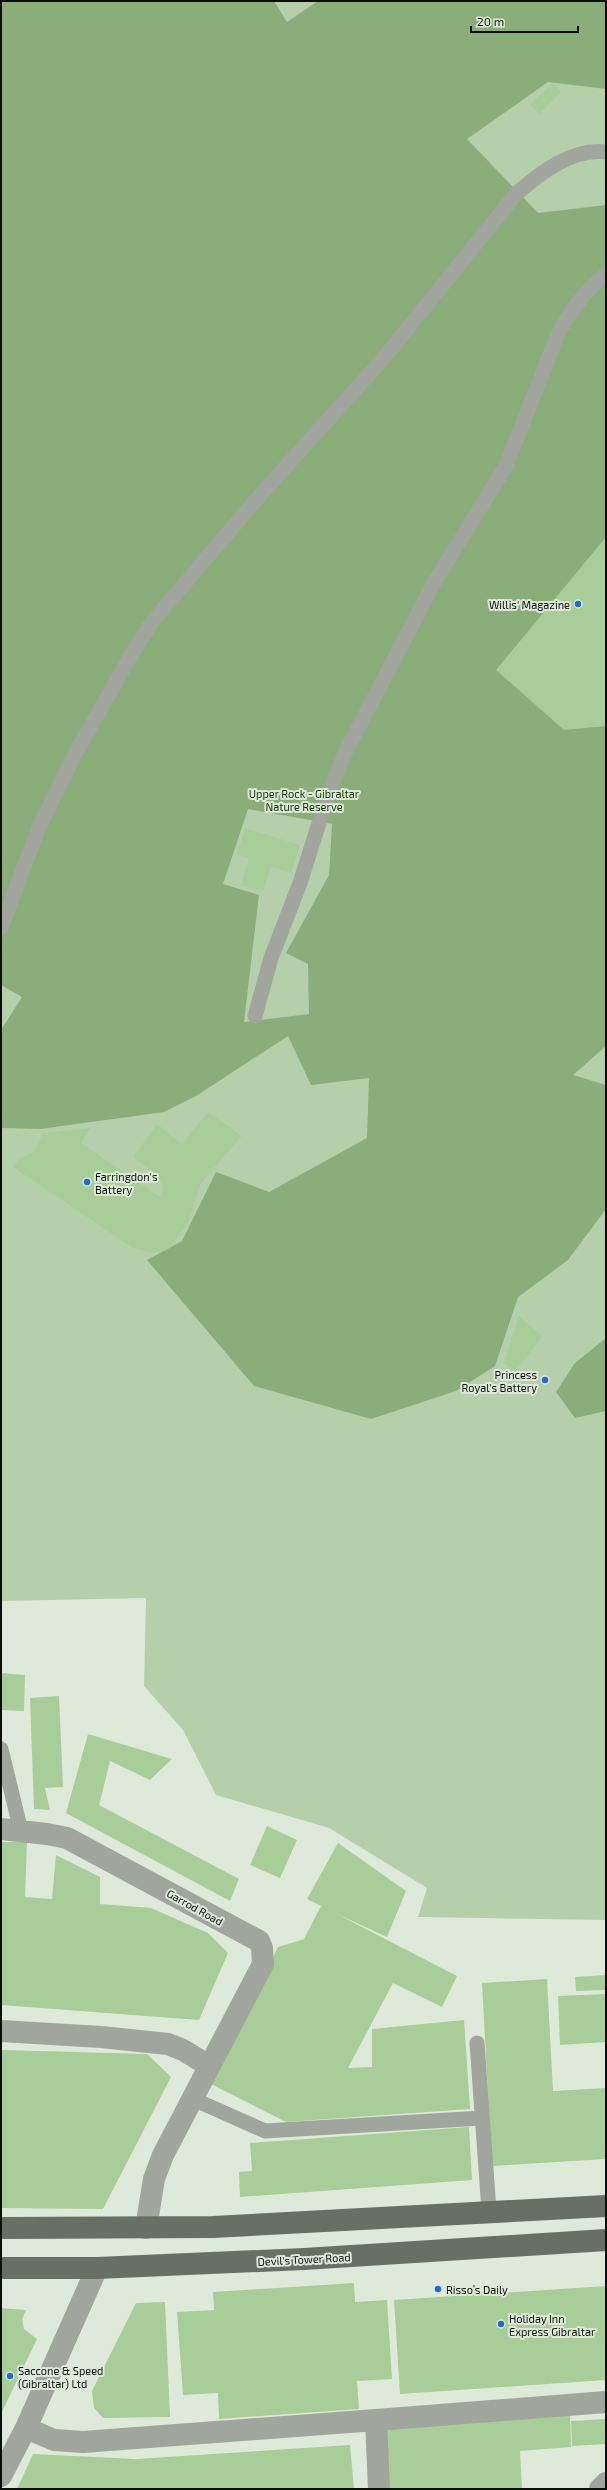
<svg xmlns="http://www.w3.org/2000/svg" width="607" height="2490" font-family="'Exo 2',sans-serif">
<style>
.green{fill:#b6cfab}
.forest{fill:#8aad7a;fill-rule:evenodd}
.building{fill:#a9cd99}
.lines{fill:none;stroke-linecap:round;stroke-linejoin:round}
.service{stroke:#a0a59e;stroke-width:15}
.minor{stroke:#a0a59e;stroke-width:22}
.primary{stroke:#677063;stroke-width:22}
.poi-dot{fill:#2569d6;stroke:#deead9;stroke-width:1.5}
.labels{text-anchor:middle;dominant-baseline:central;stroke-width:4;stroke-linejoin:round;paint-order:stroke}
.poi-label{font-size:11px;fill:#0b0f0a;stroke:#deead9;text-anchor:start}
.park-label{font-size:11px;fill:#113200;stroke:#deead9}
.street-label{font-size:11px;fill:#0b0f0a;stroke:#deead9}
</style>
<rect width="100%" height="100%" fill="#deead9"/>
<path class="green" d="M1 1H606V1920L418 1917 427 1888 329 1828 216 1795 183 1730 144 1686 146 1598 1 1601Z"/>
<g class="forest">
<path d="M1 1H274L287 22 318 1H606V89L548 82 467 139 538 213 606 205V1046L573 1075 606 1085V1209L568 1260 518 1297 495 1366 456 1391 371 1419 254 1386 147 1260 182 1241 216 1172 269 1192 367 1138 369 1078 311 1085 288 1036 196 1096 164 1112 40 1129 1 1128V1030L22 997 1 985ZM248 809 332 824 329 875 286 953 308 964 309 1014 244 1022 259 895 223 884Z"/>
<path d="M606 1338V1411L575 1418 556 1392 575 1363Z"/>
</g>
<g class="building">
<path d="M553 83 561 92 539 114 530 104Z"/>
<path d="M606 537V726L564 730 496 670Z"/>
<path d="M245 828 300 845 291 873 271 866 263 892 241 885 249 858 237 855Z"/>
<path d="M208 1112 242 1136 201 1183 189 1220 171 1247 166 1250 152 1253 133 1248 13 1167 20 1158 34 1152 43 1133 90 1128 81 1143 160 1197 163 1187 159 1177 133 1157 157 1124 182 1144Z"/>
<path d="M519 1316 542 1336 515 1372 504 1363Z"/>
<path d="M1 1673 25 1675 24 1711 1 1710Z"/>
<path d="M59 1696 63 1787 45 1788 50 1810 34 1809 30 1698Z"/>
<path d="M88 1734 172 1759 150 1780 110 1761 99 1805 239 1879 230 1901 66 1813Z"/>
<path d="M267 1826 297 1840 280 1878 250 1865Z"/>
<path d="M1 1842H27L25 1897 52 1899 56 1855 100 1877V1904L151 1908 208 1933 228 1953 199 2020 1 2005Z"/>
<path d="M338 1843 406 1891 387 1937 335 1913 457 1976 442 2007 393 1983 348 2068 372 2067V2029L464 2020 470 2109 286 2122 211 2084 278 1947 304 1939 321 1906 307 1899Z"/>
<path d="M606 1975V1990L576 1991 575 1977Z"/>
<path d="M547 1979 553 2091 606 2088V2159L492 2166 482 1983Z"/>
<path d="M606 1994V2042L560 2045 558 1996Z"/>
<path d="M1 2050 147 2054 171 2077 103 2209 1 2208Z"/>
<path d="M469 2127 472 2180 240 2197 239 2172 252 2171 250 2143Z"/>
<path d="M354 2283 355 2302 387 2300 392 2379 357 2381 359 2409 219 2419 218 2393 183 2395 177 2312 214 2310 213 2292Z"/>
<path d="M606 2286V2380L400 2394 394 2300Z"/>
<path d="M165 2302 170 2417 103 2418 94 2408 92 2391 136 2303Z"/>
<path d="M1 2308 26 2310 22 2319 24 2329 37 2339 1 2414Z"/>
<path d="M570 2414 571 2447 520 2451 522 2489H388L385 2425Z"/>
<path d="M606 2419V2444L572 2446 571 2421Z"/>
<path d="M350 2445 354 2489H17L33 2454 136 2459Z"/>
</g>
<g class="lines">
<g class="service">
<path d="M1 928 39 827 75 754 130 657 152 622 262 493 383 359 516 194C540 173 572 148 606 152"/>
<path d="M255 1016 271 958 300 883 327 798 346 751 435 581 506 466 557 336C569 312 585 291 606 274"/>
<path d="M1 1749 21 1831"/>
<path d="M477 2043 489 2211"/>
<path d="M193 2099 265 2131 482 2118"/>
</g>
<g class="minor">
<path d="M1 1829 47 1834 67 1838 259 1941 262 1948 263 1964 163 2155 154 2179 146 2228"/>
<path d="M1 2031 101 2037 168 2044 183 2050 209 2066"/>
<path d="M376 2420 606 2402"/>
<path d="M26 2428 54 2440 83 2442 376 2420 379 2489"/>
<path d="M1 2476 26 2428 97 2268"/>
<path d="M600 2489 606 2483"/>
</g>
<g class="primary">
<path d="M1 2228 213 2227 606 2206"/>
<path d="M1 2268H97L304 2259 606 2240"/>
</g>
</g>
<g class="poi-dot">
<circle cx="578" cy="604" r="4"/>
<circle cx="87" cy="1182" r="4"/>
<circle cx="545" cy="1380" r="4"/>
<circle cx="438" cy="2289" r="4"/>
<circle cx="501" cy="2324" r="4"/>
<circle cx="10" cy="2376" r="4"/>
</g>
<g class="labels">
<g class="poi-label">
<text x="570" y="604" text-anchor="end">Willis' Magazine</text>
<text x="95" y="1176">Farringdon's<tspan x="95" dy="13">Battery</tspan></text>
<text x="537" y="1374" text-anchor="end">Princess<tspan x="537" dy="13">Royal's Battery</tspan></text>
<text x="446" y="2289">Risso’s Daily</text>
<text x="509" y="2318">Holiday Inn<tspan x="509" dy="13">Express Gibraltar</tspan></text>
<text x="18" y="2370">Saccone &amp; Speed<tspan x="18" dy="13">(Gibraltar) Ltd</tspan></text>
</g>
<g class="park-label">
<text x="304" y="793">Upper Rock - Gibraltar<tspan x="304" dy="13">Nature Reserve</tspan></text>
</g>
<g class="street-label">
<text transform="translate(195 1907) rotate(29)">Garrod Road</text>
<text transform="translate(304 2259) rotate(-3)">Devil's Tower Road</text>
</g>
</g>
<rect width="607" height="2490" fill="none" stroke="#0b0f0a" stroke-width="4"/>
<path d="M471 26v6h107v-6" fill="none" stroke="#0b0f0a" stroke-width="2"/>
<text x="477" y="26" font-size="12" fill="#0b0f0a" stroke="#deead9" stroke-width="3" paint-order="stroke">20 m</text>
</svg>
